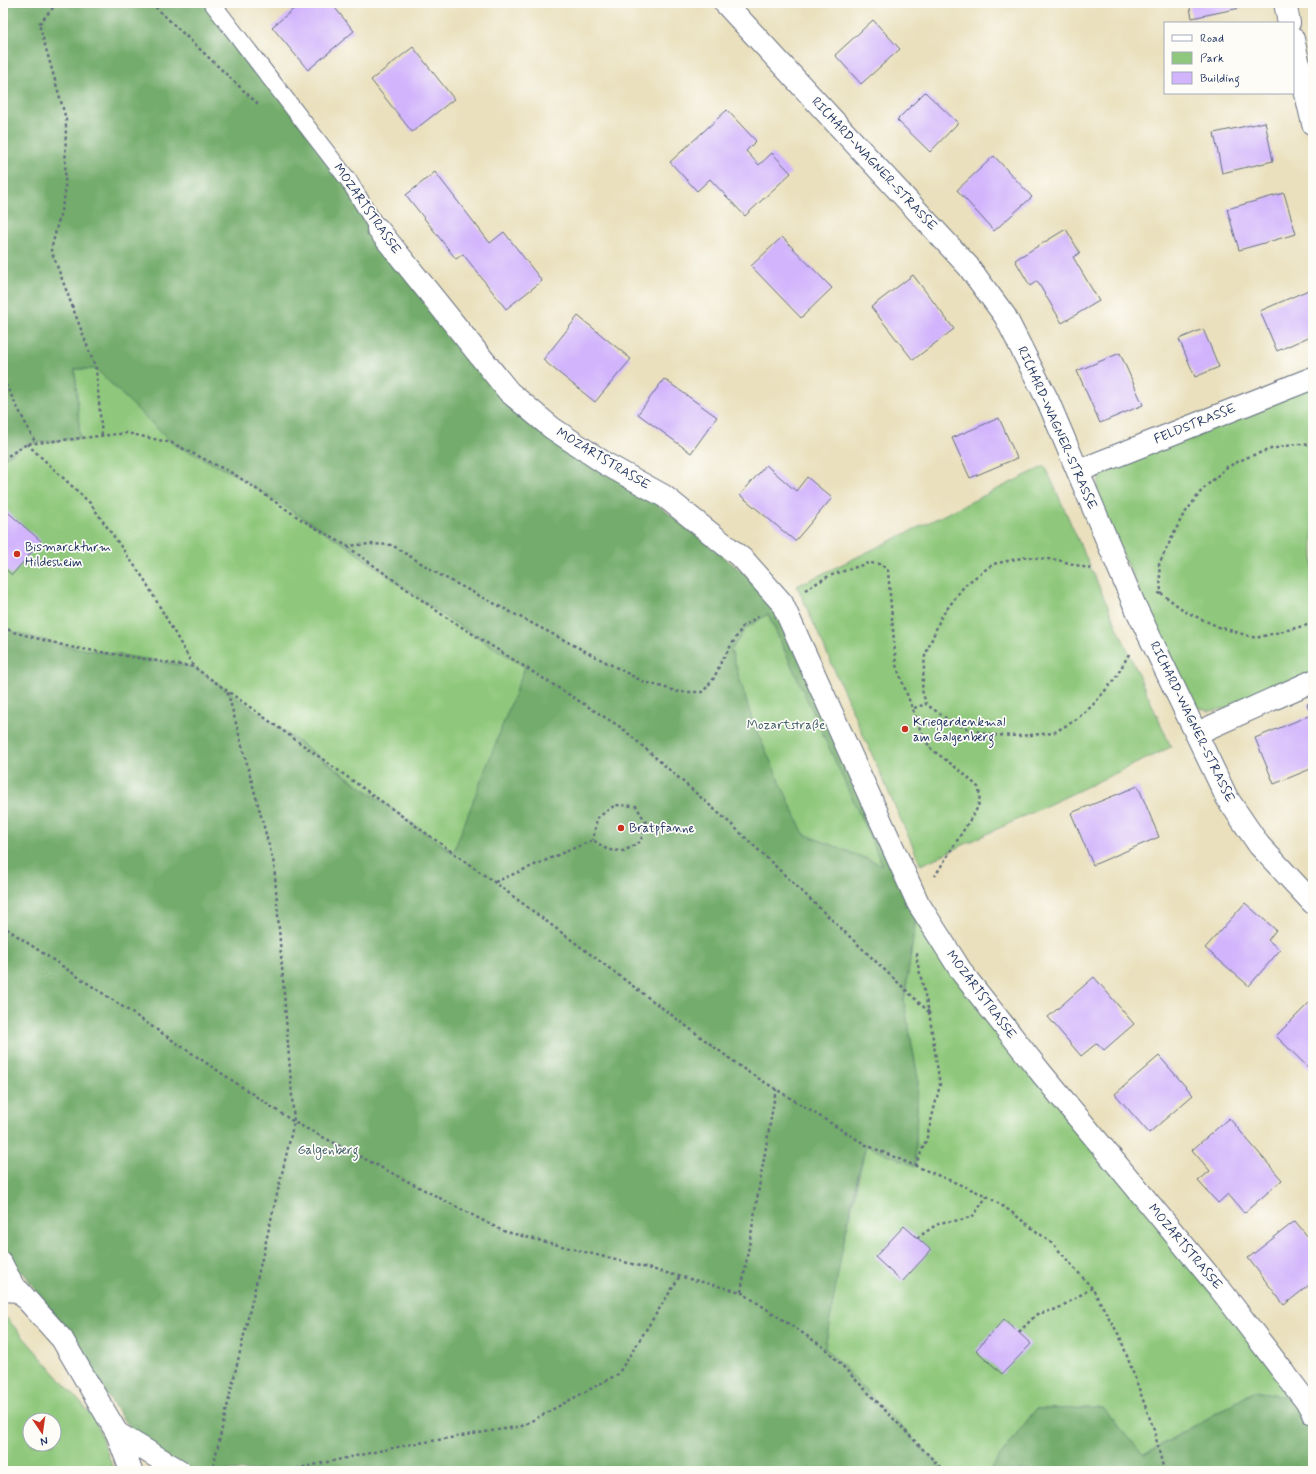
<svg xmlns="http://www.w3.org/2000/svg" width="1316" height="1474" font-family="Mynerve,sans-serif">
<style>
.green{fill:#8fc87c;stroke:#557c6d;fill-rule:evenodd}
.forest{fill:#73ac6c;stroke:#476e65;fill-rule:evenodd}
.building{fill:#d1b4fc}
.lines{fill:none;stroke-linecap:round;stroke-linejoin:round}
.service-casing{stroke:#636d7f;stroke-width:18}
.minor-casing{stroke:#636d7f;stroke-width:24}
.path{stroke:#636d7f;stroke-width:2.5;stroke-dasharray:3 3;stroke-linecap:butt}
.service{stroke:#fff;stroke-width:16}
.minor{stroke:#fff;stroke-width:22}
.poi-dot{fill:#c8321e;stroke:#fdfcf7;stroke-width:1.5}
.labels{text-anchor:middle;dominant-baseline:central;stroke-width:3.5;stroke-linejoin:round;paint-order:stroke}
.street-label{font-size:13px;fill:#1b2f5e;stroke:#fdfcf7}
.poi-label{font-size:13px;fill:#1b2f5e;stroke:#fdfcf7;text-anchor:start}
.park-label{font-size:13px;fill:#3e5d67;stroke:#fdfcf7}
</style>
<rect width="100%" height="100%" fill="#fdfcf7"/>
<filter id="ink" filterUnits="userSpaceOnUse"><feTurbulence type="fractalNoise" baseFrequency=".025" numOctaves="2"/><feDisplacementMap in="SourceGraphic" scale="8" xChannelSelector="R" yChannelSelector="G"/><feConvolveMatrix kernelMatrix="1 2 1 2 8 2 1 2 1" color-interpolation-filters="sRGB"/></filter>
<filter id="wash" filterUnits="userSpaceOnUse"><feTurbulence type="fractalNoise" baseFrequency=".012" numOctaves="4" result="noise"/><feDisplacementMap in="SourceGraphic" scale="16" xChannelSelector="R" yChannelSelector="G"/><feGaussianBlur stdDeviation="0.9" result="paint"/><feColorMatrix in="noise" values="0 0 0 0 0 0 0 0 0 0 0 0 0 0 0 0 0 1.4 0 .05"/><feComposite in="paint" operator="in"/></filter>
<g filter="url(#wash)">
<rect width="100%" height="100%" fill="#eae0bd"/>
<g class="green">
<path d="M75 369H96L172 443 234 474 347 546 444 616 525 667 454 853 194 667 70 647 13 632 3 626V459L27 444 80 438Z"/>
<path d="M1313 384V672L1230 708 1209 711 1191 705 1096 495 1099 478 1113 465Z"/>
<path d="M1045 466 1171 747 921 865 797 586Z"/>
<path d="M768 614 883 865 804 835 753 723 731 650 746 628Z"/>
<path d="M918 903 1308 1404 1257 1390 1143 1455 1103 1408 1036 1409 989 1471H944L825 1348 842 1249 866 1145 915 1165 918 1078 904 1002Z"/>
<path d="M3 1314 95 1419 114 1471H3ZM30 1420H54V1444H30Z"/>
</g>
<g class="forest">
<path d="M3 3H212L509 392 606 464 782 603 918 903 904 1002 918 1078 915 1166 866 1145C847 1212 837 1280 825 1348L944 1471H176L158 1462 125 1422 23 1272 3 1273V626L13 632 70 647 194 667 453 853 525 667 444 616 347 546 234 474 172 443 96 369H75L80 438 27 444 3 459ZM768 614 882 864V865L804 834 753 723 731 650 746 628Z"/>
<path d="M1257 1390 1308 1404 1313 1413V1471H989L1036 1409 1103 1408 1144 1455Z"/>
</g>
<g id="blocks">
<g class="building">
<path d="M301 3H331L354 31 308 70 272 27Z"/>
<path d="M1189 3H1239L1240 8 1192 18Z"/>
<path d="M873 20 900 49 861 84 835 55Z"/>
<path d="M413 47 454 99 412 132 371 80Z"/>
<path d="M925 92 958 123 930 152 897 120Z"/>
<path d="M727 110 756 141 746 151 759 165 772 153 791 173 745 216 710 179 697 191 670 162Z"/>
<path d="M1265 122 1273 161 1222 173 1214 133Z"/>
<path d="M994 156 1032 197 994 231 957 190Z"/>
<path d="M435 172 490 243 504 232 542 281 506 309 463 254 456 259 406 195Z"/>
<path d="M1284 193 1296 234 1239 250 1227 209Z"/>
<path d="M1066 229 1080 253 1073 257 1099 301 1062 323 1037 281 1030 286 1015 260Z"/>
<path d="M782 237 832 288 801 318 751 266Z"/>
<path d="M913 275 954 329 913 360 871 307Z"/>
<path d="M1313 288V335L1277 351 1260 311Z"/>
<path d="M578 316 631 359 595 402 543 360Z"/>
<path d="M1203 329 1219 367 1195 377 1179 339Z"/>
<path d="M1120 353 1143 405 1100 423 1077 371Z"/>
<path d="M664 379 717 417 691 453 638 414Z"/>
<path d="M999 418 1017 458 970 478 952 438Z"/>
<path d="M766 465 796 491 807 477 832 498 795 541 740 495Z"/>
<path d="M3 508 41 541 12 575 3 567Z"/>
<path d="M1313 702V768L1274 784 1255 738 1311 715 1307 704Z"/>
<path d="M1138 786 1159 837 1093 865 1071 813Z"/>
<path d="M1245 903 1276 930 1268 940 1280 950 1249 986 1205 948Z"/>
<path d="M1094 977 1134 1024 1104 1050 1097 1043 1081 1056 1048 1017Z"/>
<path d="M1313 999V1072L1276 1036Z"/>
<path d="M1159 1056 1193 1095 1149 1133 1115 1094Z"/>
<path d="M1229 1118 1282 1180 1244 1213 1228 1194 1218 1203 1198 1181 1210 1171 1192 1150Z"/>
<path d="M1295 1221 1313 1243V1282L1284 1305 1248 1258Z"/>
<path d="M904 1226 931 1250 902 1282 875 1257Z"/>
<path d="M1004 1319 1031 1344 1002 1374 976 1350Z"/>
</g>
</g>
</g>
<g filter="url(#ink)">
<use href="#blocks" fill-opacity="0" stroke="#636d7f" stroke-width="1"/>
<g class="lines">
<g class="service-casing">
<g id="service">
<path d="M212 3 349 181 378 229"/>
<path d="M3 1260 19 1291"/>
</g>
</g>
<g class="minor-casing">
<g id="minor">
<path d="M725 3 968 266 1005 316 1048 401 1134 604 1227 798 1259 845 1313 903"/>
<path d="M1285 3 1289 23"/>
<path d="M1293 39 1313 124"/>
<path d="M378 229 509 392 552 428 606 464 664 496 744 560 782 603 918 903 963 974 1042 1074 1220 1289 1308 1404 1313 1413"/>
<path d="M1078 471 1313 378"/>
<path d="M1197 733 1313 681"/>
<path d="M3 1290 19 1291 62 1339 117 1433 131 1471"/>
<path d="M117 1433 180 1471"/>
</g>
</g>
<g class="path">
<path d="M57 3 39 24 66 119 65 195 51 250 96 369 102 436"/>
<path d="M151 3 260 106"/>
<path d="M3 379 33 438 36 443"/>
<path d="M27 444 90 503 144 579 194 667"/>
<path d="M3 459 27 444 127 433 172 443 234 474 302 520 347 546 370 544 392 545 440 575 642 681 679 692H703L714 678 721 662 743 626 759 616"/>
<path d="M348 547 444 616 622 728 731 824 929 1012"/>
<path d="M1091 569 1058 560 1026 557 993 564 965 585 941 617 925 656 922 690 926 704 954 724 989 735 1019 736 1053 733 1074 721 1092 706 1115 679 1129 654"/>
<path d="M805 590 829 576 868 563 881 564 888 571 896 665 920 729 930 748 963 773 978 787 980 795 978 807 935 876"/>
<path d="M1161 593 1186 612 1219 627 1256 638 1307 625 1313 623"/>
<path d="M1158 594 1161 593 1159 564 1182 517 1202 490 1227 467 1248 457 1271 449 1297 444 1313 445"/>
<path d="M3 626 13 632 70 647 194 667 494 882 745 1070 866 1145 987 1196 1010 1211 1054 1245 1092 1288 1120 1337 1154 1430 1164 1471"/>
<path d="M914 708 926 704"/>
<path d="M495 882 593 840 608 850 624 851 640 842 647 824 636 806 615 805 597 818 593 840"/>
<path d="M3 924 7 929 294 1122 503 1231 741 1292 825 1348 944 1471"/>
<path d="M915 1166 926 1141 940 1085 929 1012 917 961V952"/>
<path d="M917 1238 936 1225 944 1222 961 1220 973 1216 987 1196"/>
<path d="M741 1292 776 1089"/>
<path d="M1019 1332 1037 1314 1057 1309 1092 1288"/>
<path d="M212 1471 294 1122 274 864 227 690"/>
<path d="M285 1471 407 1445 522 1426 618 1374 680 1276"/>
</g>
<use href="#service" class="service"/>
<use href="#minor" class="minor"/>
</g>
</g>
<g class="poi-dot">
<circle cx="17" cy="554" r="4"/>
<circle cx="905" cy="729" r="4"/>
<circle cx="621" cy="828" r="4"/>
</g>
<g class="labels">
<g class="street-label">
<text transform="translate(874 164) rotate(47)">RICHARD-WAGNER-STRASSE</text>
<text transform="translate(367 209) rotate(55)">MOZARTSTRASSE</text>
<text transform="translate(1195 424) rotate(-22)">FELDSTRASSE</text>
<text transform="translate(1057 428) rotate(66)">RICHARD-WAGNER-STRASSE</text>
<text transform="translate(603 459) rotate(31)">MOZARTSTRASSE</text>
<text transform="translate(1192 722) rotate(64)">RICHARD-WAGNER-STRASSE</text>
<text transform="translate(981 995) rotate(53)">MOZARTSTRASSE</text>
<text transform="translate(1185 1247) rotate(50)">MOZARTSTRASSE</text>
</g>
<g class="poi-label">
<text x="25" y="547">Bismarckturm<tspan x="25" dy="15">Hildesheim</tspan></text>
<text x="913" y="722">Kriegerdenkmal<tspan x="913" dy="15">am Galgenberg</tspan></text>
<text x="629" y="828">Bratpfanne</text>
</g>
<g class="park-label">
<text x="786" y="725">Mozartstraße</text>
<text x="328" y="1150">Galgenberg</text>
</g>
</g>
<rect width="1316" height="1474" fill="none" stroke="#fdfcf7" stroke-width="16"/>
<rect x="1164" y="22" width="130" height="72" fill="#fdfcf7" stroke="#a3aaba"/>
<rect x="1172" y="35" width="20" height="6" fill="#ffffff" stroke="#a3aaba"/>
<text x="1200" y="42" font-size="12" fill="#1b2f5e">Road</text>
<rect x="1172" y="52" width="20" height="12" fill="#8fc87c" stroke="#a3aaba"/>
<text x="1200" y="62" font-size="12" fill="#1b2f5e">Park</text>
<rect x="1172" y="72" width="20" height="12" fill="#d1b4fc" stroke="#a3aaba"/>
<text x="1200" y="82" font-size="12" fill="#1b2f5e">Building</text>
<g transform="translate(42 1432) rotate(167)"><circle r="19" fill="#fdfcf7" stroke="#a3aaba"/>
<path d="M0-3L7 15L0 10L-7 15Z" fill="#c8321e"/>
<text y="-6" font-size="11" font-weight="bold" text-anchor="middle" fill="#1b2f5e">N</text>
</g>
</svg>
